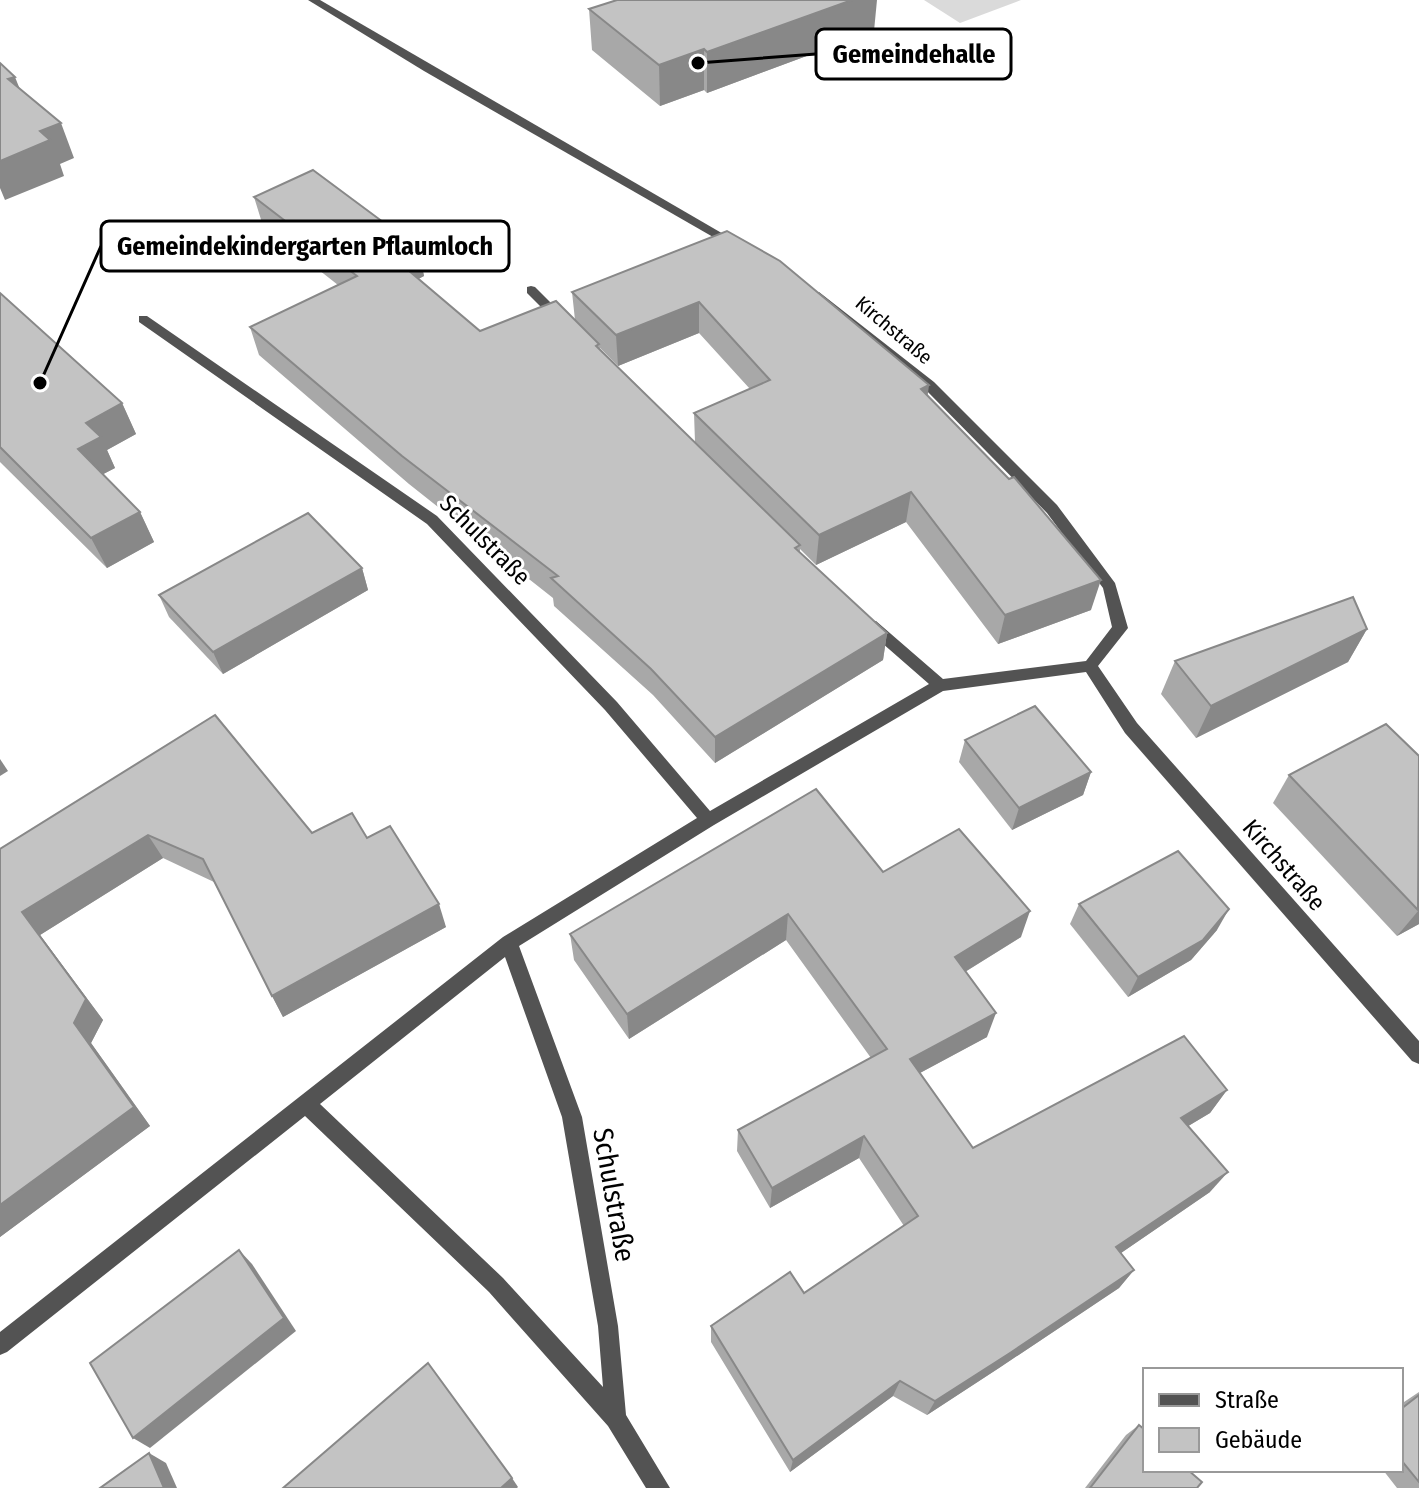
<svg xmlns="http://www.w3.org/2000/svg" width="1419" height="1488" font-family="'Fira Sans Condensed',sans-serif">
<style>
.green{fill:#dadada}
.lines{fill:none;stroke-linecap:round;stroke-linejoin:round}
.street{fill:#535353;fill-rule:evenodd}
.wall{fill:#a8a8a8;fill-rule:evenodd}
.shaded-wall{fill:#888}
.building{fill:#c3c3c3;stroke:#888;stroke-width:2}
.labels{text-anchor:middle;dominant-baseline:central;stroke-width:6;stroke-linejoin:round;paint-order:stroke}
.far-street-label{font-size:20px;fill:#000;stroke:#fff}
.street-label{font-size:24px;fill:#000;stroke:#fff}
.near-street-label{font-size:28px;fill:#000;stroke:#fff}
.leader{fill:none;stroke:#000;stroke-width:3}
.callout-dot{fill:#000;stroke:#fff;stroke-width:3}
.callout{fill:#fff;stroke:#000;stroke-width:3}
.callout-label{font-size:26px;text-anchor:middle;font-weight:bold;fill:#000}
</style>
<rect width="100%" height="100%" fill="#fff"/>
<path class="green" d="M924 0H1021L960 23Z"/>
<g class="lines">
<g class="street">
<path d="M308 0H320L744 246 738 250 734 249 424 71Z"/>
<path d="M531 286 535 287 565 317V323H557L527 293V287Z"/>
<path d="M819 292 934 382 1057 505 1115 583 1128 628 1098 666 1137 723 1419 1041V1064L1412 1061 1125 733 1086 672 943 691 714 825 519 946 582 1117 618 1326 626 1415 670 1488H646L608 1426 489 1292 305 1116 7 1352 0 1355V1332L503 937 697 818 605 710 427 524 139 322V316H147L437 516 617 702 710 811 929 684 866 629 863 625 866 621H876L943 679 1086 661 1112 627 1103 588 1047 513 924 388 815 299V293ZM505 957 562 1117 598 1326 603 1387 503 1278 320 1104Z"/>
</g>
</g>
<g class="wall">
<path d="M589 9 874 31 707 93 704 90 660 106 592 50Z"/>
<path d="M254 197 418 248 424 276 418 279 480 331 575 320 572 292 727 231 928 396 1091 610 998 644 906 522 816 565 800 549V552L887 633 883 660 715 763 653 695 554 606 553 598 409 484 259 355 250 327 338 285 263 226ZM699 333 750 389 694 413 695 442 600 349V348L618 366Z"/>
<path d="M0 293 122 403 136 434 107 450 115 468 103 474 140 512 154 542 107 568 0 462Z"/>
<path d="M362 568 368 590 223 674 169 617 159 595Z"/>
<path d="M1367 629 1348 662 1196 738 1161 694 1175 661Z"/>
<path d="M215 715 312 833 367 838 446 927 283 1017 214 882 163 858 40 935 103 1020 91 1043 150 1126 0 1237V849Z"/>
<path d="M965 740 1091 772 1083 795 1012 830 959 762Z"/>
<path d="M1419 756V924L1397 936 1273 803 1289 775Z"/>
<path d="M883 872 1021 937 965 972 987 1037 920 1073 973 1148 1227 1090 1210 1113 1188 1126 1210 1192 1121 1253 1134 1270 1119 1288 999 1368 927 1415 893 1396 790 1472 711 1342V1326L804 1293 904 1226 859 1158 770 1208 737 1151 738 1130 871 1058 786 940 629 1039 574 960 570 934Z"/>
<path d="M1079 904 1217 930 1191 960 1128 997 1070 924Z"/>
<path d="M1419 1392V1488H1397L1383 1470H1401V1404Z"/>
<path d="M1139 1425 1197 1488H1085L1126 1435Z"/>
</g>
<g class="shaded-wall">
<path d="M846 0H877L874 31 707 93V52Z"/>
<path d="M704 49V90L660 106 659 65Z"/>
<path d="M15 77 29 112 8 79Z"/>
<path d="M61 123 74 158 60 164 64 176 5 200 0 188V161L40 131Z"/>
<path d="M418 248 424 276 401 288 395 259Z"/>
<path d="M699 302V333L618 366 616 335Z"/>
<path d="M929 385 925 416 921 389Z"/>
<path d="M122 403 136 434 107 450 115 468 92 480 78 449 86 423Z"/>
<path d="M911 492 906 522 816 565 819 535Z"/>
<path d="M140 512 154 542 107 568 91 538Z"/>
<path d="M362 568 368 590 223 674 213 652Z"/>
<path d="M1101 580 1091 610 998 644 1005 615Z"/>
<path d="M1367 629 1348 662 1196 738 1211 706Z"/>
<path d="M887 633 883 660 715 763V737Z"/>
<path d="M0 759 8 771 0 776Z"/>
<path d="M1091 772 1083 795 1012 830 1019 808Z"/>
<path d="M148 835 163 858 40 935 103 1020 91 1043 150 1126 0 1237V1205L74 1023 22 912Z"/>
<path d="M439 904 446 927 283 1017 272 996Z"/>
<path d="M1229 909 1217 930 1191 960 1128 997 1138 977Z"/>
<path d="M1419 910V924L1397 936Z"/>
<path d="M1030 911 1021 937 947 983 955 957Z"/>
<path d="M788 914 786 940 629 1039 627 1014Z"/>
<path d="M996 1013 987 1037 903 1082 910 1059Z"/>
<path d="M1227 1090 1210 1113 1165 1140 1181 1118Z"/>
<path d="M864 1136 859 1158 770 1208 772 1188Z"/>
<path d="M1228 1172 1210 1192 1102 1266 1116 1247Z"/>
<path d="M239 1250 252 1264 296 1331 150 1448 133 1438Z"/>
<path d="M1134 1270 1119 1288 999 1368 927 1415 935 1401Z"/>
<path d="M900 1381 893 1396 790 1472 793 1460Z"/>
<path d="M149 1453 166 1463 177 1488H164Z"/>
<path d="M512 1478 518 1487 517 1488H501Z"/>
</g>
<g class="building">
<path d="M617 0H852L707 52 704 49 659 65 589 9Z"/>
<path d="M0 63 15 77 8 79 61 123 40 131 50 140 0 161Z"/>
<path d="M313 170 418 248 395 259 480 331 556 301 599 344 596 346 800 545 795 548 887 633 715 737 651 669 551 578 558 576 402 456 250 327 357 276 254 197Z"/>
<path d="M727 231 780 261 929 385 921 389 1009 479 1014 477 1101 580 1005 615 911 492 819 535 694 413 770 380 699 302 616 335 572 292Z"/>
<path d="M0 293 122 403 86 423 101 437 78 449 140 512 91 538 0 447Z"/>
<path d="M308 513 362 568 213 652 159 595Z"/>
<path d="M1353 597 1367 629 1211 706 1175 661Z"/>
<path d="M1035 706 1091 772 1019 808 965 740Z"/>
<path d="M215 715 312 833 352 813 367 838 390 826 439 904 272 996 203 859 148 835 22 912 86 999 74 1023 134 1107 0 1205V849Z"/>
<path d="M1386 724 1419 756 1418 910 1289 775Z"/>
<path d="M816 789 883 872 959 829 1030 911 955 957 996 1013 910 1059 973 1148 1184 1036 1227 1090 1181 1118 1228 1172 1116 1247 1134 1270 1010 1353 935 1401 900 1381 793 1460 711 1326 790 1272 804 1293 918 1216 864 1136 772 1188 738 1130 887 1049 788 914 627 1014 570 934Z"/>
<path d="M1178 851 1229 909 1203 940 1138 977 1079 904Z"/>
<path d="M239 1250 284 1318 133 1438 90 1363Z"/>
<path d="M428 1363 512 1478 501 1488H283Z"/>
<path d="M1419 1395V1482L1401 1460V1409Z"/>
<path d="M1139 1425 1145 1430V1470H1188L1202 1482 1197 1488H1090Z"/>
<path d="M149 1453 164 1488H100Z"/>
</g>
<g class="labels">
<g class="far-street-label">
<text transform="translate(894 330) rotate(40)">Kirchstraße</text>
</g>
<g class="street-label">
<text transform="translate(485 540) rotate(45)">Schulstraße</text>
<text transform="translate(1284 865) rotate(49)">Kirchstraße</text>
</g>
<g class="near-street-label">
<text transform="translate(614 1195) rotate(80)">Schulstraße</text>
</g>
</g>
<path class="leader" d="M698 63L816 54M40 383L101 246"/>
<g class="callout-dot">
<circle cx="698" cy="63" r="8"/>
<circle cx="40" cy="383" r="8"/>
</g>
<g class="callout">
<rect x="816" y="29" width="195" height="50" rx="8"/>
<rect x="101" y="221" width="408" height="50" rx="8"/>
</g>
<g class="callout-label">
<text x="914" y="63">Gemeindehalle</text>
<text x="305" y="255">Gemeindekindergarten Pflaumloch</text>
</g>
<rect x="1143" y="1368" width="260" height="104" fill="#ffffff" stroke="#999999" stroke-width="2"/>
<rect x="1159" y="1394" width="40" height="12" fill="#535353" stroke="#999999" stroke-width="2"/>
<text x="1215" y="1408" font-size="24" fill="#000000">Straße</text>
<rect x="1159" y="1428" width="40" height="24" fill="#c3c3c3" stroke="#999999" stroke-width="2"/>
<text x="1215" y="1448" font-size="24" fill="#000000">Gebäude</text>
</svg>
